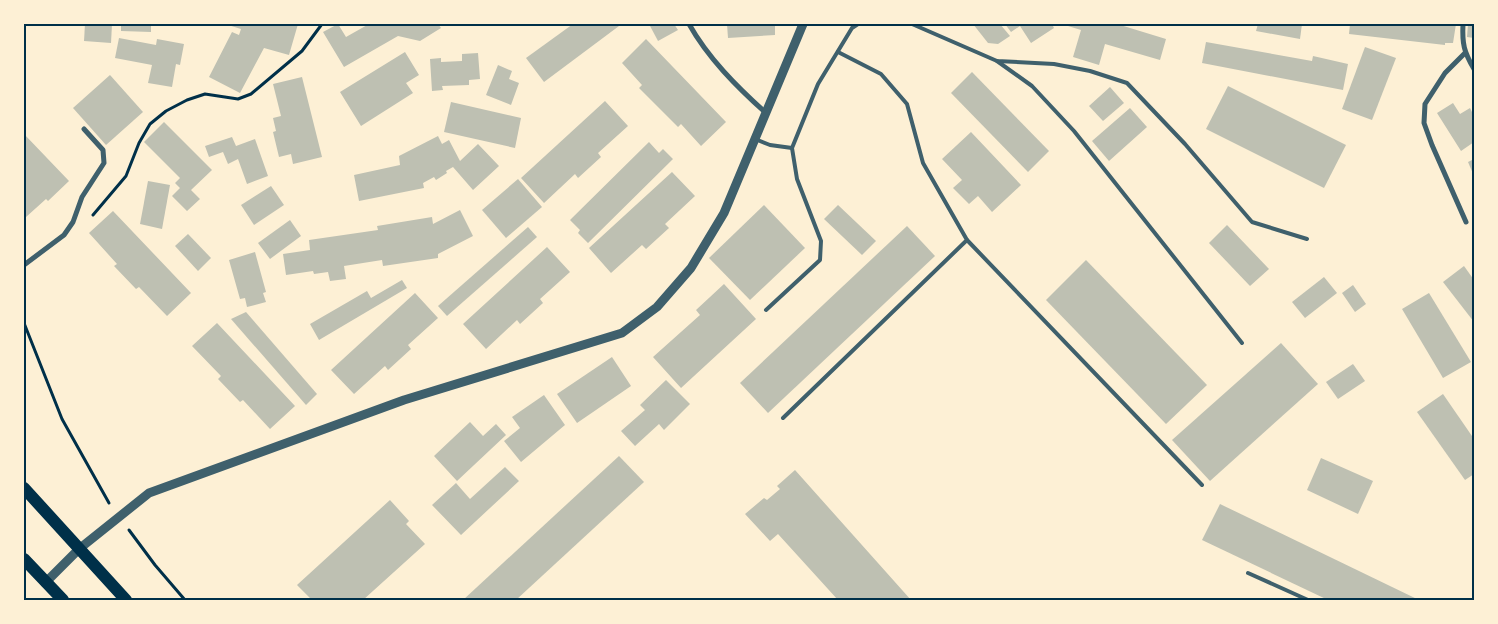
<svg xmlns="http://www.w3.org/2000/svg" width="1498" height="624" font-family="Jost,sans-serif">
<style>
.building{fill:#bec0b2}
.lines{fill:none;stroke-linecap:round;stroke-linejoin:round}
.path{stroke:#003049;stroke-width:3}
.service{stroke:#3f606c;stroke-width:4}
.minor{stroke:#3f606c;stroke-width:5}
.tertiary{stroke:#3f606c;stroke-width:9}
.primary{stroke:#003049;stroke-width:12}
.neatline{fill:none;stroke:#003049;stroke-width:2}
</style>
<rect width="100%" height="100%" fill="#fdf0d5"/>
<g class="building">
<path d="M85 24H112L111 43 84 41Z"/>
<path d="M121 24H151V32L121 31Z"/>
<path d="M225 24H298L289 55 264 48 240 93 209 77 232 32 239 35 241 29Z"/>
<path d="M338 24 346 37 369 24H438L441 28 420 41 398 36 344 67 323 32Z"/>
<path d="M573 24H617L619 26 544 82 526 58Z"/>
<path d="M649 24H674L678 30 658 41Z"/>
<path d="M727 24H775V35L728 38Z"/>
<path d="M973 24H1000L1010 36 998 44 988 43Z"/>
<path d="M1005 24H1052L1054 28 1031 43 1020 26 1011 32Z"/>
<path d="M1068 24H1117L1166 39 1160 60 1105 44 1099 65 1073 57 1081 30 1068 26Z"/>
<path d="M1258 24H1302L1300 39 1256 31Z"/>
<path d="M1350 24H1456L1453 43H1445V45L1349 34Z"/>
<path d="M1468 24H1474V38L1467 37Z"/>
<path d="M119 38 156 45 157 39 184 44 180 65 176 64 172 87 148 83 152 65 115 58Z"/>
<path d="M646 39 726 122 701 146 681 124 678 127 639 88 642 85 622 63Z"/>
<path d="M1206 42 1312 61 1313 56 1348 64 1343 90 1202 63Z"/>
<path d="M1365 47 1396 58 1372 120 1342 109Z"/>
<path d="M405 52 419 75 406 83 413 93 361 126 340 92Z"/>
<path d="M478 53 480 79 469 80V85L442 86 443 90 432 91 430 59 441 58V62L462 61V54Z"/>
<path d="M498 65 512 71 509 79 519 83 511 105 486 95Z"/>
<path d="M972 72 1049 151 1028 172 951 93Z"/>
<path d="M110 75 143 112 106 145 73 108Z"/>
<path d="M302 77 322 157 293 164 291 154 279 157 273 132 276 131 273 118 281 116 273 84Z"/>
<path d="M1228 86 1346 145 1324 188 1206 129Z"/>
<path d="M1110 87 1124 103 1103 121 1089 106Z"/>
<path d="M605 101 628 126 598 153 601 157 578 178 575 174 544 203 521 178Z"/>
<path d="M451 102 521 118 515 148 444 132Z"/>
<path d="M1453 103 1460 114 1470 108 1474 116V142L1461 151 1437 113Z"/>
<path d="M1130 108 1147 127 1109 161 1092 141Z"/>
<path d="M164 122 212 170 191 190 200 199 187 211 172 196 180 188 175 183 180 178 144 142Z"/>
<path d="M971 132 1021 185 992 212 978 196 969 204 953 188 962 180 942 159Z"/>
<path d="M24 134 69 181 48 201 46 199 26 217 24 215Z"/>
<path d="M438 136 442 144 449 140 460 161 478 144 499 166 473 190 453 167 446 171 447 173 436 180 434 177 423 183 424 188 359 201 354 175 400 165 399 156Z"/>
<path d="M232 137 236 146 255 139 268 176 247 184 238 159 228 164 223 152 209 157 205 146Z"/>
<path d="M649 142 659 153 663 149 673 159 588 243 578 233 580 230 570 220Z"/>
<path d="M1474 159V176L1468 162Z"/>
<path d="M672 172 695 196 665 224 669 228 646 249 642 245 611 273 589 248Z"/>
<path d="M518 179 542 207 506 238 482 210Z"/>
<path d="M148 181 170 185 162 229 140 224Z"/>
<path d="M271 186 284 205 254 225 241 205Z"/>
<path d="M764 205 805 248 750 300 709 258Z"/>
<path d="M838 205 876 241 862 255 824 219Z"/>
<path d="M460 210 473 236 438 254V258L383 266 382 260 344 266 346 279 330 281 328 272 314 274 313 271 286 275 283 254 310 250 309 240 378 230 377 226 432 217 433 224Z"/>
<path d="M113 211 191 293 167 316 139 287 136 289 114 266 117 264 89 233Z"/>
<path d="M290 220 301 236 270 259 258 243Z"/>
<path d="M1227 225 1269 269 1250 286 1209 243Z"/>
<path d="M907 226 935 256 768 413 740 383Z"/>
<path d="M528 227 537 237 447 316 438 306Z"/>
<path d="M188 234 211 258 198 271 175 246Z"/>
<path d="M547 247 570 272 540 299 543 303 520 324 517 320 486 349 463 324Z"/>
<path d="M255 252 266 292 263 293 266 302 247 307 245 298 240 299 229 260Z"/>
<path d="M1086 260 1207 385 1166 424 1046 300Z"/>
<path d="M1464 266 1474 280V322L1443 282Z"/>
<path d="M1324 277 1337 293 1305 318 1292 302Z"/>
<path d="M402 280 407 288 319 340 310 324 367 291 371 298Z"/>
<path d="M724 284 756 319 681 388 653 357 700 315 696 310Z"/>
<path d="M1353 285 1366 304 1355 312 1342 293Z"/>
<path d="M415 293 438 318 408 345 411 349 388 370 385 366 354 394 331 370Z"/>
<path d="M1429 293 1471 362 1443 378 1402 309Z"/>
<path d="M246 312 317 394 306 405 231 319Z"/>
<path d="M217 323 295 406 270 429 243 400 240 402 218 379 221 376 192 346Z"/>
<path d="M1281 343 1318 384 1210 481 1172 440Z"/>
<path d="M612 357 631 386 577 423 557 394Z"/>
<path d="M1353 364 1365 381 1338 399 1326 382Z"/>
<path d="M666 380 690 404 664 430 659 424 635 446 621 431 645 410 640 405Z"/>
<path d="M1443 394 1474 439V474L1465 480 1417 412Z"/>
<path d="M544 395 565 425 521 462 504 441 520 428 512 417Z"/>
<path d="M470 422 483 436 496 424 506 435 457 481 434 456Z"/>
<path d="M619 456 644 482 516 600H463Z"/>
<path d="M1321 458 1373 481 1358 514 1307 490Z"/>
<path d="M505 467 519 481 461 535 432 505 456 483 470 499Z"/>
<path d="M795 470 911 600H838L778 534 770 541 745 514 764 498 767 500 780 489 777 486Z"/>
<path d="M390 500 409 521 406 524 425 544 363 600H312L297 585Z"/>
<path d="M1220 504 1419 600H1328L1202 540Z"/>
</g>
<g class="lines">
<g class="path">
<path d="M93 215 126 176 139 143 150 124 166 111 187 100 205 94 238 99 251 94 302 51 322 24"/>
<path d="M24 323 62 419 109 503"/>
<path d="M129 530 155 565 185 600"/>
</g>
<g class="service">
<path d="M912 24 997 61 1054 64 1090 71 1127 83 1185 144 1252 222 1307 239"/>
<path d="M997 61 1032 86 1074 131 1242 343"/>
<path d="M755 139 770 145 792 148"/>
<path d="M967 240 1202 485"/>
<path d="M766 310 820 260 821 241 797 179 792 148 818 84 852 28 858 24"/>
<path d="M783 418 967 240 923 163 907 104 881 74 838 52"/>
<path d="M1248 573 1308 600"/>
</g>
<g class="minor">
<path d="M689 24C708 58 737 87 766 113"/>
<path d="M1463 24C1462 44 1464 52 1474 69"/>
<path d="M1465 53 1445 73 1425 104 1424 123 1432 145 1466 222"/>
<path d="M24 265 64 235 73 222 82 197 104 163 103 150 84 129"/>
</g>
<path class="tertiary" d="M45 583 79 549 149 493 404 400 622 333 657 307 691 268 724 213 803 24"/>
<g class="primary">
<path d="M24 488 126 600"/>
<path d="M24 559 63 600"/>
</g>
</g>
<rect width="1498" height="624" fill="none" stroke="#fdf0d5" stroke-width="50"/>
<rect x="25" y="25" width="1448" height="574" class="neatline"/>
</svg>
